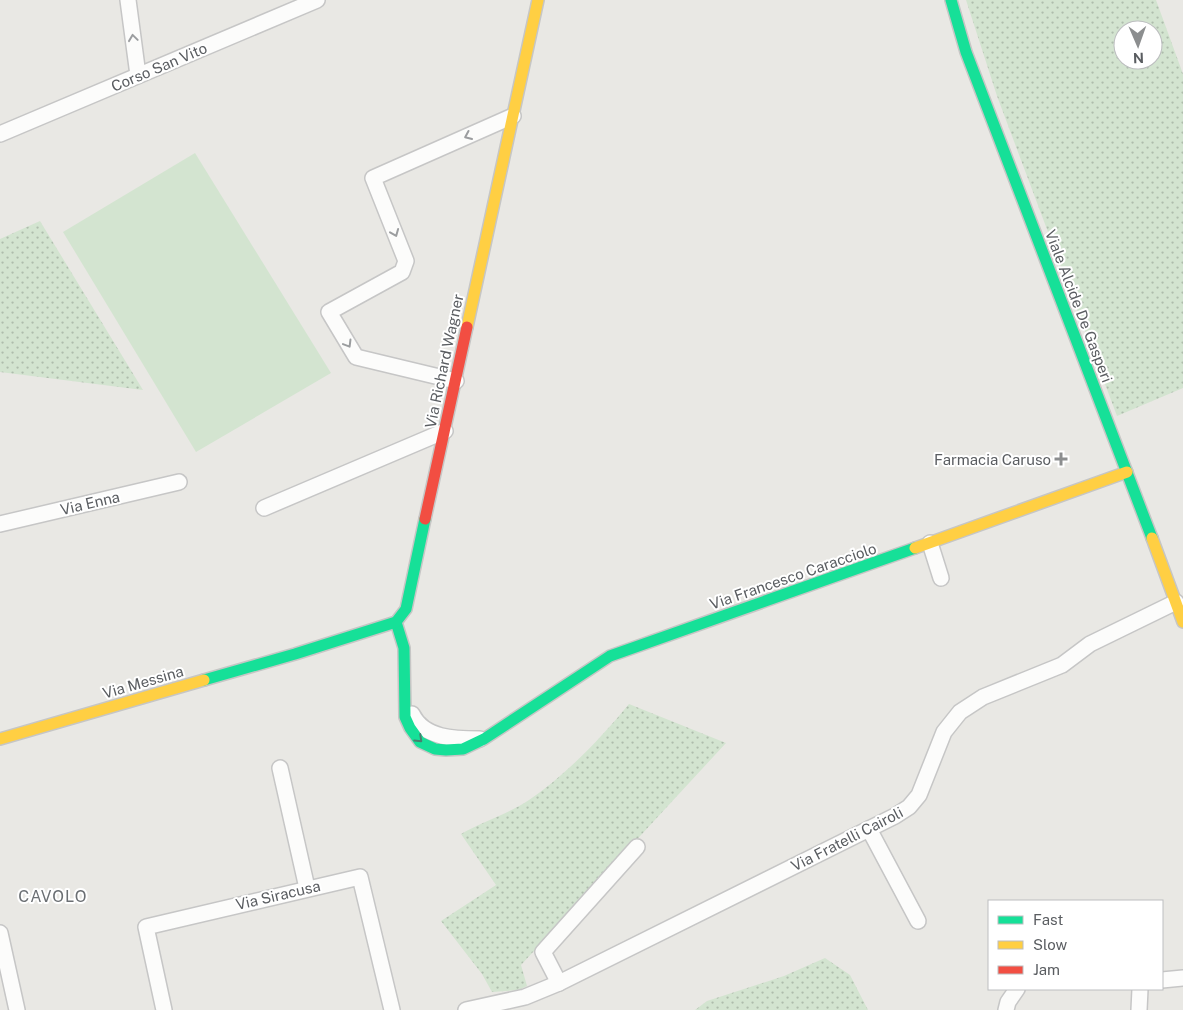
<svg xmlns="http://www.w3.org/2000/svg" width="1183" height="1010" font-family="'Public Sans',sans-serif">
<style>
.grass{fill:url(#grass-dots);fill-rule:evenodd}
.pitch{fill:#d3e4d0}
.lines{fill:none;stroke-linecap:round;stroke-linejoin:round}
.street-casing{stroke:#c6c6c6;stroke-width:18}
.fast-casing{stroke:#c6c6c5;stroke-width:14}
.slow-casing{stroke:#c6c6c5;stroke-width:14}
.jam-casing{stroke:#c6c6c5;stroke-width:14}
.street{stroke:#fcfcfb;stroke-width:15}
.fast{stroke:#16e098;stroke-width:11}
.slow{stroke:#ffcf43;stroke-width:11}
.jam{stroke:#f24e42;stroke-width:11}
.oneway{stroke:#9b9d9f}
.oneway2{stroke:#497e6f}
.poi-dot{fill:#8c8e8f;stroke:#fff;stroke-width:2}
.labels{text-anchor:middle;dominant-baseline:central;stroke-width:4;stroke-linejoin:round;paint-order:stroke}
.street-label{font-size:15px;fill:#5a5d61;stroke:#fff}
.poi-label{font-size:15px;fill:#5a5d61;stroke:#fff;text-anchor:end}
.neighbourhood-label{font-size:16px;letter-spacing:1px;fill:#6b6f73;stroke:#fff}
</style>
<defs>
<pattern id="grass-dots" width="8" height="8" patternUnits="userSpaceOnUse" patternTransform="scale(1.25)"><rect width="8" height="8" fill="#d3e4d0"/><path d="M2 2h.1M6 6h.1" fill="none" stroke="#aebcac" stroke-width="1.8" stroke-linecap="round"/></pattern>
</defs>
<rect width="100%" height="100%" fill="#e9e8e4"/>
<g class="grass">
<path d="M966 0H1156L1183 74V388L1117 416 997 96ZM1123 30H1153V60H1123Z"/>
<path d="M40 221 143 390 0 372V239Z"/>
<path d="M629 704 726 743 521 965 527 986 519 990 492 992 482 974 441 921 496 885 461 834C483 821 508 814 529 800 566 775 601 738 629 704Z"/>
<path d="M825 958 850 975 868 1010H695L707 1001 784 976Z"/>
</g>
<path class="pitch" d="M195 153 331 373 196 452 63 232Z"/>
<g class="lines">
<g class="street-casing">
<g id="street">
<path d="M128 0 138 75"/>
<path d="M0 134 317 0"/>
<path d="M456 381 356 357 329 312 402 272 406 261 373 178 513 116"/>
<path d="M264 508 445 431"/>
<path d="M0 524 179 482"/>
<path d="M930 543 941 578"/>
<path d="M412 714C424 739 455 739 480 739"/>
<path d="M280 768 307 888"/>
<path d="M869 829 918 921"/>
<path d="M0 933 17 1010"/>
<path d="M1162 980 1183 978"/>
<path d="M559 983 543 952 637 847"/>
<path d="M164 1010 146 927 360 877 392 1010"/>
<path d="M466 1010 525 997 559 983 895 816 909 807 919 795 944 732 960 712 983 697 1062 665 1090 644 1176 602"/>
<path d="M1006 1010 1008 1002 1017 989"/>
<path d="M1139 1010 1140 989"/>
</g>
</g>
<g class="fast-casing">
<g id="fast">
<path d="M951 0 966 52 1152 538"/>
<path d="M396 622 404 648 405 717 410 728 420 742 435 749 446 750 463 749 484 739 610 656 915 548"/>
<path d="M204 680 295 654 396 622 406 609 425 519"/>
</g>
</g>
<g class="slow-casing">
<g id="slow">
<path d="M467 327 538 0"/>
<path d="M1152 538 1183 622"/>
<path d="M915 548 1127 472"/>
<path d="M0 739 204 680"/>
</g>
</g>
<g class="jam-casing">
<path id="jam" d="M425 519 467 327"/>
</g>
<use href="#street" class="street"/>
<use href="#fast" class="fast"/>
<use href="#slow" class="slow"/>
<use href="#jam" class="jam"/>
</g>
<defs><path id="oneway-chevron" d="M-2-3.5L2.5 0L-2 3.5" fill="none" stroke-width="1.6" stroke-linecap="round" stroke-linejoin="round" transform="scale(1.25)"/></defs>
<g class="oneway">
<use href="#oneway-chevron" transform="translate(133 38) rotate(-98)"/>
<use href="#oneway-chevron" transform="translate(468 136) rotate(156)"/>
<use href="#oneway-chevron" transform="translate(395 233) rotate(68)"/>
<use href="#oneway-chevron" transform="translate(348 344) rotate(59)"/>
</g>
<use class="oneway2" href="#oneway-chevron" transform="translate(419 739) rotate(44)"/>
<path class="poi-dot" d="M1058.5 451.5h5v5h5v5h-5v5h-5v-5h-5v-5h5z"/>
<g class="labels">
<g class="street-label">
<text transform="translate(159 67) rotate(-23)">Corso San Vito</text>
<text transform="translate(1079 306) rotate(69)">Viale Alcide De Gasperi</text>
<text transform="translate(444 361) rotate(-78)">Via Richard Wagner</text>
<text transform="translate(90 503) rotate(-13)">Via Enna</text>
<text transform="translate(793 576) rotate(-19)">Via Francesco Caracciolo</text>
<text transform="translate(143 682) rotate(-16)">Via Messina</text>
<text transform="translate(847 839) rotate(-27)">Via Fratelli Cairoli</text>
<text transform="translate(278 895) rotate(-13)">Via Siracusa</text>
</g>
<g class="poi-label">
<text x="1051" y="459">Farmacia Caruso</text>
</g>
<g class="neighbourhood-label">
<text x="53" y="896">CAVOLO</text>
</g>
</g>
<rect x="988" y="900" width="175" height="90" fill="#ffffff" stroke="#bdbec0"/>
<rect x="998" y="916" width="25" height="8" fill="#16e098" stroke="#bdbec0"/>
<text x="1033" y="925" font-size="15" fill="#5a5d61">Fast</text>
<rect x="998" y="941" width="25" height="8" fill="#ffcf43" stroke="#bdbec0"/>
<text x="1033" y="950" font-size="15" fill="#5a5d61">Slow</text>
<rect x="998" y="966" width="25" height="8" fill="#f24e42" stroke="#bdbec0"/>
<text x="1033" y="975" font-size="15" fill="#5a5d61">Jam</text>
<g transform="translate(1138 45) rotate(178)"><circle r="24" fill="#ffffff" stroke="#bdbec0"/>
<path d="M0-4L9 19L0 12L-9 19Z" fill="#8c8e8f"/>
<text y="-8" font-size="14" font-weight="bold" text-anchor="middle" fill="#5a5d61">N</text>
</g>
</svg>
